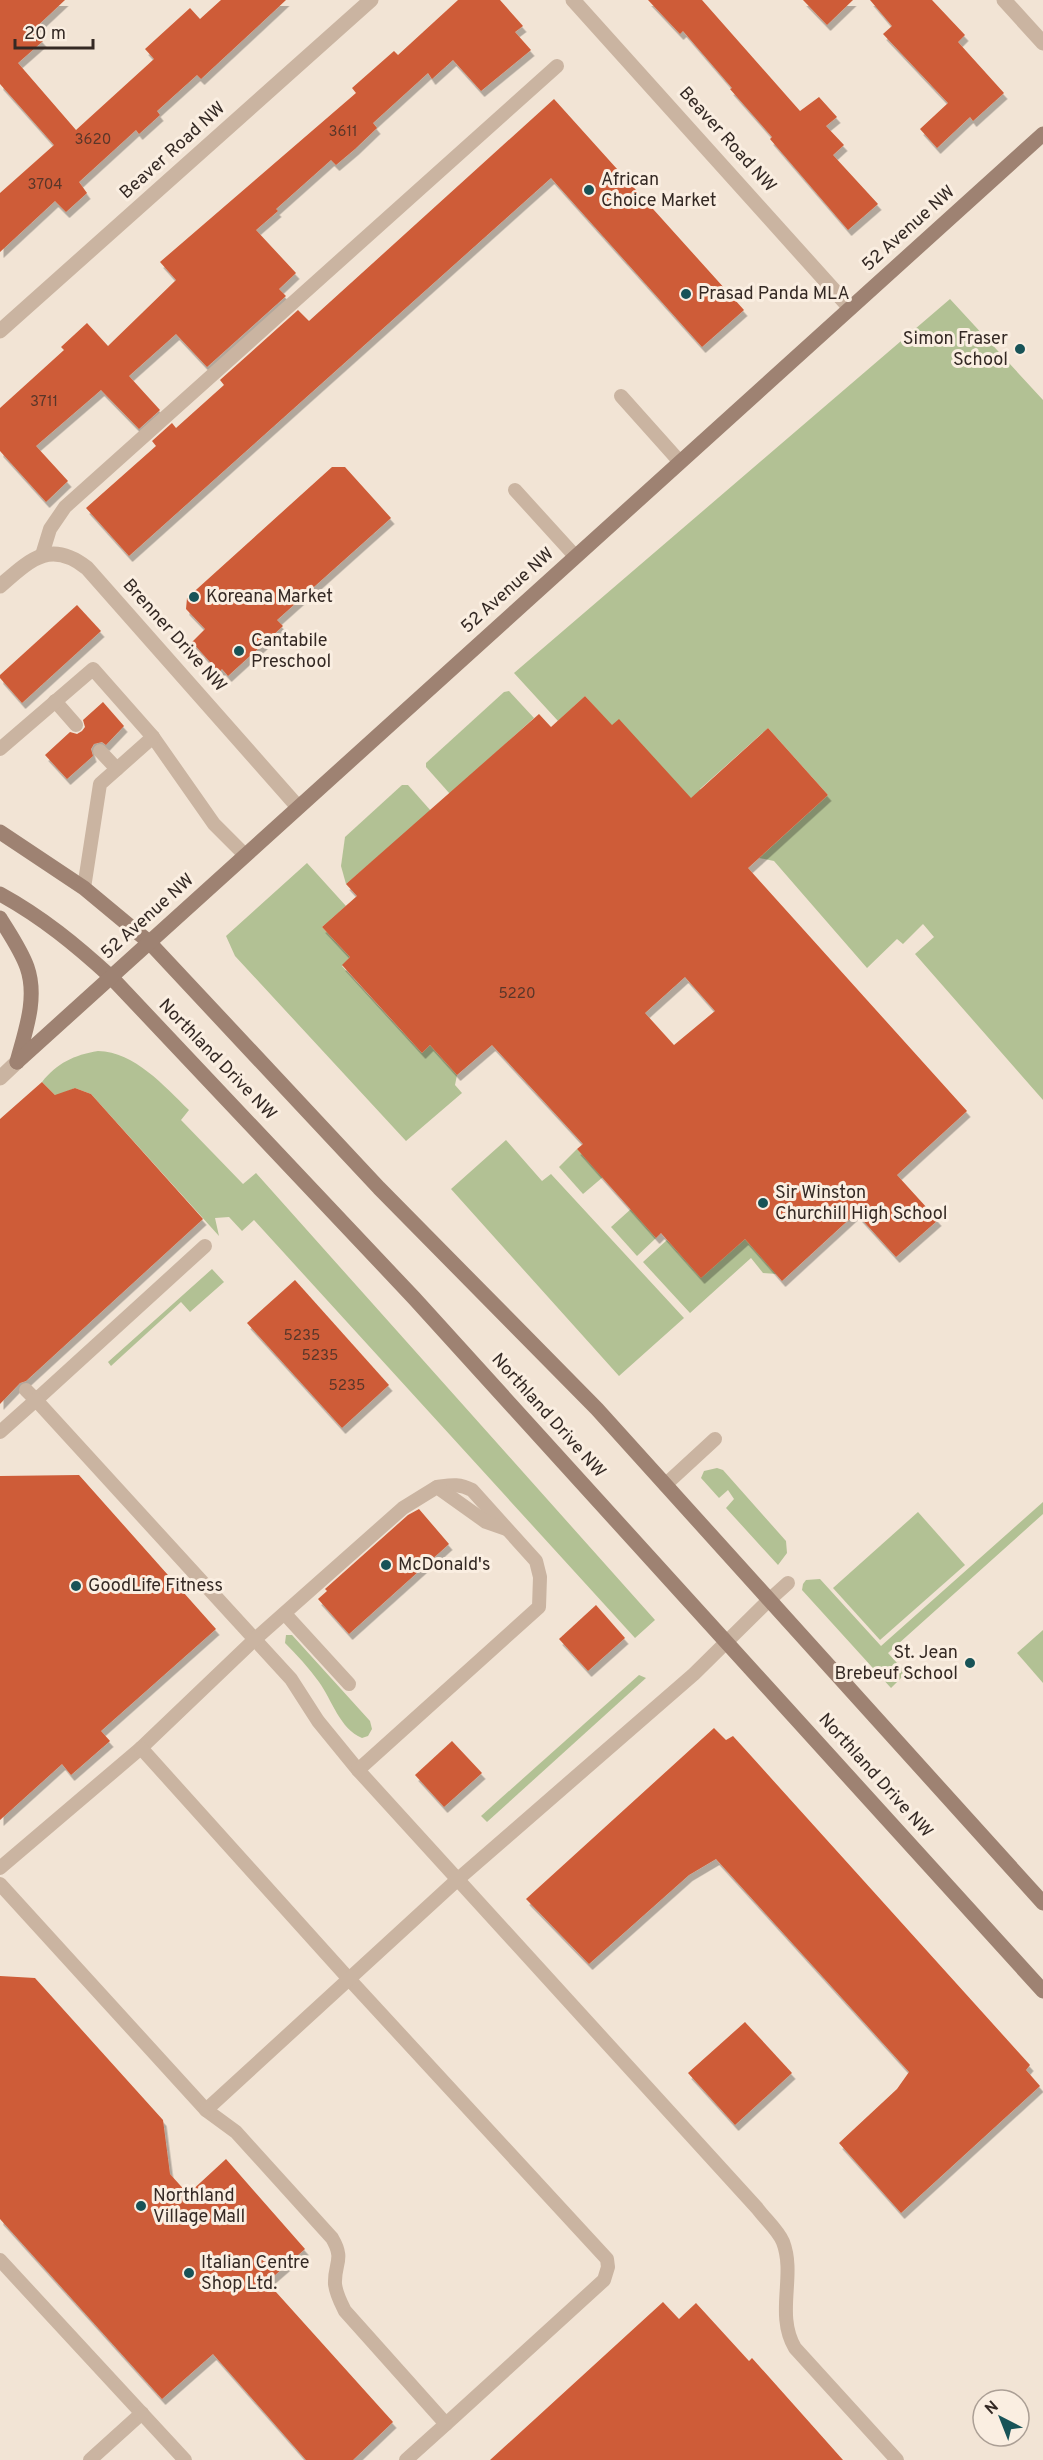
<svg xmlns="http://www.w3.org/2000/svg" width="1043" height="2460" font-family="Overpass,sans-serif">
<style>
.green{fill:#b2c194}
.building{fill:#ce5c37;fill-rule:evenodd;filter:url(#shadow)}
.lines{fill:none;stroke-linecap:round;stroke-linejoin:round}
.lane{stroke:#cab4a1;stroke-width:14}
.street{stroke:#cab4a1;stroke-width:15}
.secondary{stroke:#9e8272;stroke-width:15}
.poi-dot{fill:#185357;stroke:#faeee1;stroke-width:2}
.labels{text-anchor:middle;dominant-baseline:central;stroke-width:6;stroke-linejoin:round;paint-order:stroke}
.number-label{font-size:15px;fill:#5a3629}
.street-label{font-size:18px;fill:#342924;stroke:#faeee1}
.poi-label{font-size:18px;fill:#342924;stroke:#faeee1;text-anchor:start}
</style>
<defs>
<filter id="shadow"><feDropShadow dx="3.5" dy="6" stdDeviation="0" flood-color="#0004"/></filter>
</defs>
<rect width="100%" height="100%" fill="#f2e4d5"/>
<g class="green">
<path d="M950 299 1043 400V1100L915 954 934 937 923 924 903 944 897 939 867 968 774 861 759 858 828 795 768 728 700 789 728 820 710 836 585 696 558 721 514 673Z"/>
<path d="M509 691 534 718 450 794 426 767V763L504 692Z"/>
<path d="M402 785H408L431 811 346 884 341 866 345 837Z"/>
<path d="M307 863 346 906 322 927 350 957 342 966 422 1053 430 1045 457 1075 455 1085 462 1093 406 1141 235 956 226 936Z"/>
<path d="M98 1051C135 1052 164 1086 189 1110L181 1120 243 1184 256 1173 655 1620 635 1638 254 1220 242 1231 229 1217 215 1218 219 1236 91 1094 75 1088 56 1096 42 1082C57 1063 74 1055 98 1051Z"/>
<path d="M506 1140 542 1181 551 1174 684 1318 619 1376 451 1189Z"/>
<path d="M577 1149 603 1177 583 1194 559 1167Z"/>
<path d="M631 1209 656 1238 637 1256 611 1227Z"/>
<path d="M745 1239 777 1274 763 1273 751 1258 690 1313 643 1262 667 1240 701 1277Z"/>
<path d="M212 1269 224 1282 190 1312 181 1302 111 1366 108 1362Z"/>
<path d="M717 1468 723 1470 786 1541 787 1553 778 1565 726 1508 734 1499 728 1490 719 1498 701 1478 704 1471Z"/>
<path d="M1043 1502V1514L888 1653 906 1673 891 1688 802 1590 803 1584 806 1580 820 1579 881 1646Z"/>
<path d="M918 1512 965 1565 880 1640 833 1588Z"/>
<path d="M1043 1630V1683L1017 1653Z"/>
<path d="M286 1635H292L370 1721 372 1729 368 1736 362 1738C340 1729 332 1700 319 1682 309 1668 297 1655 285 1643Z"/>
<path d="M639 1675 646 1678 487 1822 481 1816Z"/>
</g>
<g class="building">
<path d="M0 0H65L33 30 43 41 18 63 76 130 154 59 145 49 190 8 200 19 221 0H286L201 79 197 75 157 111 160 115 139 134 136 130 79 182 87 193 66 212 55 201 0 252V193L54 145 0 84Z"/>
<path d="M458 0H500L523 26 515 32 531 50 481 91 453 60 432 79 428 73 373 123 377 128 355 149 336 165 331 160 276 209 278 211 256 230 296 273 279 289 286 296 207 367 176 334 129 376 160 410 139 429 101 390 36 446 68 481 46 502 0 451V408L64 350 61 347 87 323 108 346 176 280 160 262 356 93 352 88 394 51 398 55Z"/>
<path d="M648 0H702L800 111 819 97 837 117 826 126 844 145 833 155 878 204 848 230 770 139 772 137 730 89 732 88 683 31 680 34Z"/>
<path d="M803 0H853L827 25Z"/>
<path d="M870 0H932L965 35 958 42 1004 93 973 121 970 117 937 148 920 129 948 103 883 34 892 26Z"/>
<path d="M554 99 744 310 702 347 551 178 129 556 86 508 156 446 152 441 172 423 176 428 224 385 220 380 298 310 309 321Z"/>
<path d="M332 467H345L391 518 277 620 283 626 228 676 222 669 219 672 192 642 205 629 186 609 187 598Z"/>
<path d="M77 605 101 631 22 703 0 678V675Z"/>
<path d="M585 696 612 725 619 719 691 798 768 728 828 795 748 868 967 1111 897 1175 938 1220 896 1257 856 1213 782 1281 745 1239 701 1278 661 1233 656 1238 577 1149 583 1144 492 1045 457 1075 430 1045 422 1053 342 965 350 957 322 927 357 896 346 884 539 714 551 727ZM685 977 715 1011 674 1045 645 1013Z"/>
<path d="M103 702 124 726 106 745 102 742 94 744 91 749 93 756 67 779 45 755 70 732 77 734 82 731 85 727 83 720Z"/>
<path d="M42 1082 55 1095 75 1088 91 1094 203 1219 26 1381 20 1383 0 1404V1119Z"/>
<path d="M295 1280 389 1385 342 1428 247 1323Z"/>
<path d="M79 1475 216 1629 101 1731 110 1741 71 1775 62 1764 0 1820V1476Z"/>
<path d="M419 1509 449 1544 349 1634 318 1599 327 1591 325 1589 408 1515Z"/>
<path d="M596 1605 625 1638 588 1671 559 1639Z"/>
<path d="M714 1728 726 1740 733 1736 1030 2065 1026 2070 1040 2086 901 2213 839 2143 897 2089 909 2072 716 1859 689 1875 589 1964 526 1899Z"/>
<path d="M452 1741 482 1773 444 1807 415 1775Z"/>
<path d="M0 1976 35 1978 163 2120 170 2174 188 2194 226 2159 305 2249 267 2282 393 2422 353 2460H306L213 2354 162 2399 0 2219Z"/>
<path d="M745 2022 792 2073 735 2125 688 2073Z"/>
<path d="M663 2302 679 2319 696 2303 749 2361 752 2358 843 2460H490Z"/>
</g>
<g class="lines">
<g class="lane">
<path d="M621 396 680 462"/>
<path d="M515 490 575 556"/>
<path d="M42 555 50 529 65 507 557 66"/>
<path d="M55 701 76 725"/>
<path d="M0 749 93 669 153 737 214 824 245 855"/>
<path d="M100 751 117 769"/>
<path d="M84 888 100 784 153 737"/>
<path d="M26 1390 36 1400 205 1246"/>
<path d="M0 1432 36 1400 291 1679 318 1721 358 1770 757 2208C765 2219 778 2230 783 2242 796 2276 775 2314 795 2348L897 2460"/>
<path d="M665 1485 715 1439"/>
<path d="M285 1614 349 1684"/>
<path d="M358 1770 539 1607 540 1577 536 1561 472 1490C459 1483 451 1485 437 1487"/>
<path d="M0 1868 141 1748 254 1640 403 1508 437 1487 486 1522 506 1529"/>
<path d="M0 1884 206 2110 236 2132 332 2238C345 2260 334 2263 335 2284 336 2294 341 2303 345 2311L446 2424 604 2280 608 2267 607 2259 349 1979 141 1748"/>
<path d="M206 2110 457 1880 694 1674 768 1601 788 1583"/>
<path d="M0 2260 185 2460"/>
<path d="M90 2460 142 2413"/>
<path d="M406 2460 446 2424"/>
</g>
<g class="street">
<path d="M573 0 850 308"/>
<path d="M1004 0 1043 43"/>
<path d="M0 331 371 0"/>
<path d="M0 586C30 560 50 539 87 568L298 807"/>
<path d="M0 1078 17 1062"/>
</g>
<g class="secondary">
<path d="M0 832 84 888 149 942 379 1188 597 1409 1043 1903"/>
<path d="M0 894C42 917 76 945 111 977L414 1298 1043 1991"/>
<path d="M0 918C9 933 21 950 27 967 38 998 25 1032 17 1062"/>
<path d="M17 1062 1043 134"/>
</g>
</g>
<g class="poi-dot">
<circle cx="589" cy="190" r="6"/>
<circle cx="686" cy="294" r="6"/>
<circle cx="1020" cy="349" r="6"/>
<circle cx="194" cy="597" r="6"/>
<circle cx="239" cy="651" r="6"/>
<circle cx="763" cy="1203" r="6"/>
<circle cx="386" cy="1565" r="6"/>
<circle cx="76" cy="1586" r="6"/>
<circle cx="970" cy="1663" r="6"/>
<circle cx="141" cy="2206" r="6"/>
<circle cx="189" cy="2273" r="6"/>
</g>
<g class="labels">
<g class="number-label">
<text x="343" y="132">3611</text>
<text x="93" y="140">3620</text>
<text x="45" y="185">3704</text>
<text x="44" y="402">3711</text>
<text x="517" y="994">5220</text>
<text x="302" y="1336">5235</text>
<text x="320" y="1356">5235</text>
<text x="347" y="1386">5235</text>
</g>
<g class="street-label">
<text transform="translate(727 140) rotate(48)">Beaver Road NW</text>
<text transform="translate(173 151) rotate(-42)">Beaver Road NW</text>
<text transform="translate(909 229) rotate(-42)">52 Avenue NW</text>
<text transform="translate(508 591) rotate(-42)">52 Avenue NW</text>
<text transform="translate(174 636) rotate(48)">Brenner Drive NW</text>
<text transform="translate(148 917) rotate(-42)">52 Avenue NW</text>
<text transform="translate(217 1060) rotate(46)">Northland Drive NW</text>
<text transform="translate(548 1416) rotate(48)">Northland Drive NW</text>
<text transform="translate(875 1776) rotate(48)">Northland Drive NW</text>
</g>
<g class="poi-label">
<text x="601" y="180">African<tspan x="601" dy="21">Choice Market</tspan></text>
<text x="698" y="294">Prasad Panda MLA</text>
<text x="1008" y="339" text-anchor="end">Simon Fraser<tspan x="1008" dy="21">School</tspan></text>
<text x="206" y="597">Koreana Market</text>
<text x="251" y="641">Cantabile<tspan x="251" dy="21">Preschool</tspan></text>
<text x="775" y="1193">Sir Winston<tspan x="775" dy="21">Churchill High School</tspan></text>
<text x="398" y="1565">McDonald's</text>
<text x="88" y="1586">GoodLife Fitness</text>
<text x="958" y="1653" text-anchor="end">St. Jean<tspan x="958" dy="21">Brebeuf School</tspan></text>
<text x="153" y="2196">Northland<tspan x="153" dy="21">Village Mall</tspan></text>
<text x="201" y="2263">Italian Centre<tspan x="201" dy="21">Shop Ltd.</tspan></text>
</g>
</g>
<g transform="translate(1001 2418) rotate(318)"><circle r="28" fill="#faeee1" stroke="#ab9f95" stroke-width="1.5"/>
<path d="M0-4.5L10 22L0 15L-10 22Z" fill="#185357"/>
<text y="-9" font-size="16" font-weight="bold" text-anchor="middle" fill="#342924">N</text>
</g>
<path d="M15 39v9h78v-9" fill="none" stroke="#342924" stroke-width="3"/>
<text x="24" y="39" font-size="18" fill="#342924" stroke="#faeee1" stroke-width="4.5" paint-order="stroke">20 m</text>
</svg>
